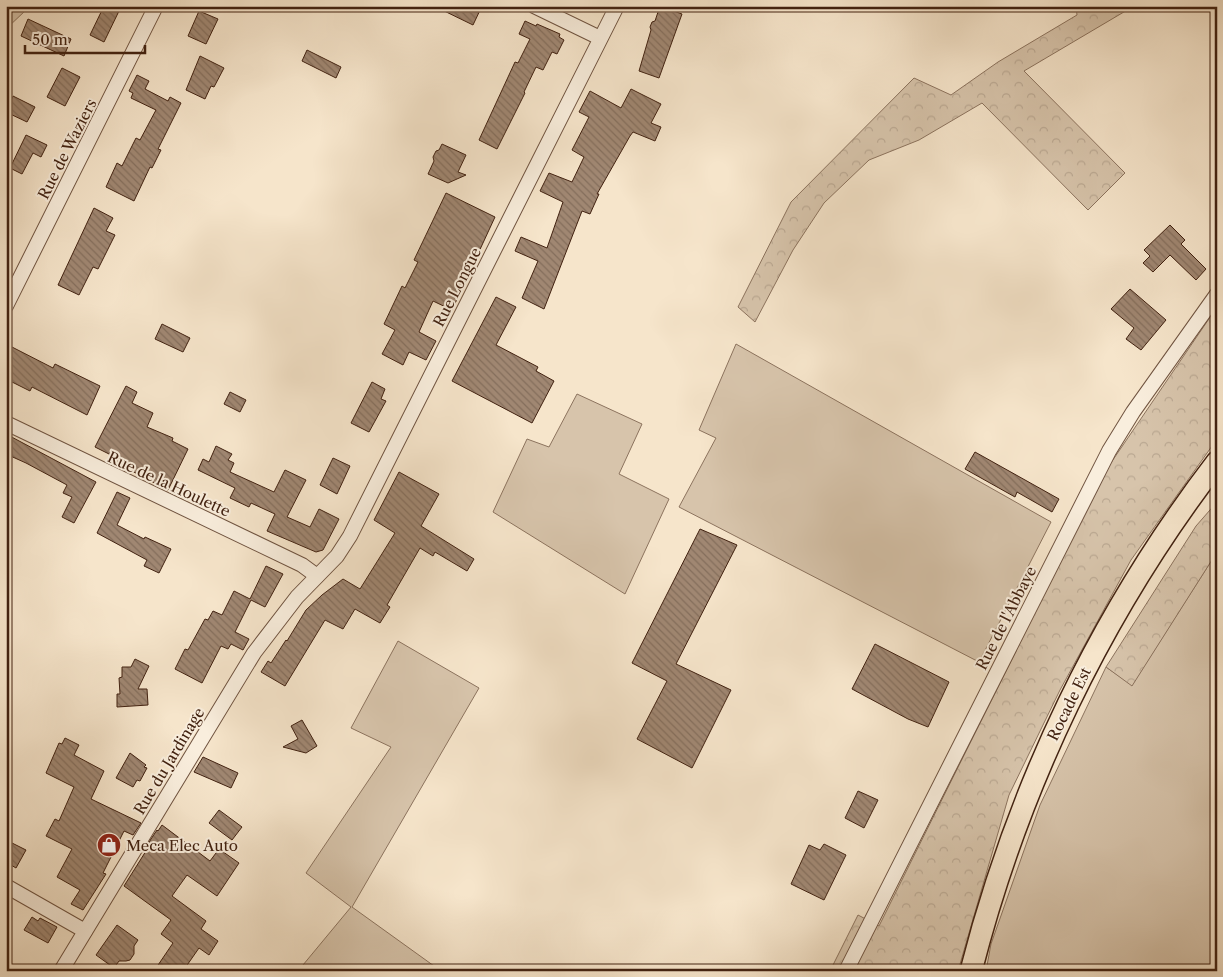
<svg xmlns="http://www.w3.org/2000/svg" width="1223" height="977" font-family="'Libre Caslon Text',serif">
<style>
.green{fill:#d7c4ab;stroke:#8c735e}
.forest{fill:url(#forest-crowns);stroke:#8c735e}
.building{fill:url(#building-back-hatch);stroke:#422211}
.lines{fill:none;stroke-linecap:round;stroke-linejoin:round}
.minor-casing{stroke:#6f5340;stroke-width:16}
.primary-casing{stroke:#422211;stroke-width:24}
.minor{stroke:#f9eedd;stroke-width:14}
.primary{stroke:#f6e5cb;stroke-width:21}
.labels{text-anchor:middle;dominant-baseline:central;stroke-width:4;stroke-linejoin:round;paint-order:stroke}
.street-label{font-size:15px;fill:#422211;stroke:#f9eedd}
.poi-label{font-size:15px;fill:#422211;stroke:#f9eedd;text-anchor:start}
</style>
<defs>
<pattern id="forest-crowns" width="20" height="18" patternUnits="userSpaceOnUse" patternTransform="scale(1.25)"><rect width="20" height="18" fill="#d7c4ab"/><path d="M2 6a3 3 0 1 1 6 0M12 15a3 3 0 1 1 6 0" fill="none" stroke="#baa892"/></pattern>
<pattern id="building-back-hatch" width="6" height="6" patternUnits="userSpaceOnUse" patternTransform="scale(1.25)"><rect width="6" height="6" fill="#a08772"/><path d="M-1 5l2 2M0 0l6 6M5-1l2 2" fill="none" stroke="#846e5c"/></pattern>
</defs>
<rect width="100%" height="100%" fill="#f6e5cb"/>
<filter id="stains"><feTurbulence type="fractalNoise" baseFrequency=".004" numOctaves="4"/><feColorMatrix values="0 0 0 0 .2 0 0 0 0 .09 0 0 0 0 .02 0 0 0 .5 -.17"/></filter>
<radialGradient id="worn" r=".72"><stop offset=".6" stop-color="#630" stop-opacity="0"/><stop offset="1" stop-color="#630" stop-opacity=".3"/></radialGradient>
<g class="green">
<path d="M6 6H27L26 10 6 29Z"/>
<path d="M736 344 1051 522 979 662 679 507 716 438 699 430Z"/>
<path d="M577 394 642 424 619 474 669 499 625 594 493 512 527 439 549 447Z"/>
<path d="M1217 552V971H986L991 944 1040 805 1106 667 1132 685Z"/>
<path d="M398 641 479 688 352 907 441 971H298L351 907 306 873 391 747 351 728Z"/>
</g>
<g class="forest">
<path d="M1076 6H1134L1024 71 1125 173 1088 210 982 103 919 140 869 160 824 203 793 250 755 322 738 307 791 202 914 78 951 95 998 62 1077 15Z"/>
<path d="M1217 307V439L1131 560 1060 690 1009 795 958 971H830L858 915 879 926 1106 470Z"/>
<path d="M1217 502V552L1132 686 1106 667 1196 526Z"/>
</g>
<g class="building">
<path d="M104 6H110L119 11 104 42 90 35Z"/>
<path d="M434 6H482L473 25Z"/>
<path d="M660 6 682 14 659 78 639 71 651 30 650 27 652 22 655 21Z"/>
<path d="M199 11 218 19 206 44 188 36Z"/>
<path d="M28 19 71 39 64 56 21 36Z"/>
<path d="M525 21 536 26 537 24 560 34 559 37 564 40 557 54 552 52 543 70 536 67 524 92 525 93 497 149 479 140 515 62 518 63 530 39 519 34Z"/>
<path d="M307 50 341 67 336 78 302 61Z"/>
<path d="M200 56 224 68 214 87 211 86 205 99 186 90Z"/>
<path d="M62 68 80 77 65 106 47 97Z"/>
<path d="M137 75 149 81 145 89 168 101 170 97 181 103 158 149 161 150 152 168 150 167 134 201 106 187 117 163 122 166 136 138 140 140 156 110 131 98 133 93 129 91Z"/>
<path d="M631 89 661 104 651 123 661 127 655 141 633 132 630 136 597 194H599L590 214 582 211 544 309 522 298 538 261 515 251 521 237 547 248 563 202 540 191 549 173 572 182 584 157 572 150 589 117 579 112 590 91 621 108Z"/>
<path d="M13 96 35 107 27 122 6 112Z"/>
<path d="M26 135 47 145 41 157 33 153 22 174 10 168Z"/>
<path d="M442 144 466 155 458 172 466 175 448 183 428 174 434 161 433 157 436 151 439 150Z"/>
<path d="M446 193 495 217 452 310 433 301 419 332 436 341 426 360 409 352 403 365 382 354 395 330 384 324 402 286 405 288 418 262 414 260Z"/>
<path d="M94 208 113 218 106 231 115 235 98 269 93 267 79 295 58 285Z"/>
<path d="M1170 225 1185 240 1181 244 1206 269 1196 280 1170 255 1153 272 1143 263 1150 256 1144 250Z"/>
<path d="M1130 289 1166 320 1141 350 1126 339 1134 328 1111 309Z"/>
<path d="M496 297 516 307 496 345 538 367 536 371 554 381 532 423 452 381Z"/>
<path d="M162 324 190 338 183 352 155 339Z"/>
<path d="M10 346 53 368 55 364 100 386 87 415 32 387 30 391 6 379V353Z"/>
<path d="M372 382 385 389 381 399 386 401 369 432 351 423Z"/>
<path d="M126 386 137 392 132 403 153 413 147 427 173 438 172 441 188 449 168 490 111 460 113 456 95 447Z"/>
<path d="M230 392 246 400 240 412 224 404Z"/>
<path d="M6 434 96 482 74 523 62 517 72 497 63 493 67 485 26 463 6 454Z"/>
<path d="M216 446 232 454 228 460 234 463 230 472 274 492 285 470 306 480 287 517 310 527 319 509 339 519 323 550 316 552 267 531 275 514 251 503 249 507 230 498 235 488 198 470 203 459 209 462Z"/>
<path d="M975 452 1059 499 1052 512 1017 492 1015 497 965 469Z"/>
<path d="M333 458 350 466 337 494 320 485Z"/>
<path d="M399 472 439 494 421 526 474 559 467 571 435 552 433 556 420 548 387 605 390 607 380 623 355 609 343 629 325 620 285 686 261 672 268 661 271 663 286 640 287 641 306 610 322 595 343 579 360 589 395 533 374 520Z"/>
<path d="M117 492 130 498 117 525 144 539 145 537 171 549 159 573 144 566 147 560 97 533Z"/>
<path d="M700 529 737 545 676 664 731 690 692 768 637 739 667 681 632 663Z"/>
<path d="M266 566 283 574 265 607 251 600 235 632 249 639 243 650 231 644 228 649 221 646 202 683 175 669 185 649 188 650 205 619 208 620 213 611 222 615 234 591 250 599Z"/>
<path d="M875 644 949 682 928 727 908 719 852 689Z"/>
<path d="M135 659 149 666 138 689H147L148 705 117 707V694H120L119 678 122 677V667H131Z"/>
<path d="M302 720 317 746 306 753 283 747 298 739 291 726Z"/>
<path d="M65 738 79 745 74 755 104 771 91 799 141 823 133 835 124 831 103 873 106 874 83 910 71 904 80 890 57 877 72 849 46 836 55 819 59 821 74 787 46 773 59 743 62 744Z"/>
<path d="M130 753 146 765 144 767 147 768 140 781 137 780 133 787 116 778Z"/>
<path d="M203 757 238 773 231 788 194 772Z"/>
<path d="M858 791 878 800 864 828 845 818Z"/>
<path d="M219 810 242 827 232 840 209 823Z"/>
<path d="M162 825 210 861 219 849 239 863 217 896 187 875 172 896 206 921 201 929 218 941 209 955 199 948 183 971H154L173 943 161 934 171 920 124 886 151 843 149 842 157 830 158 831Z"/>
<path d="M6 840 26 850 16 868 6 862Z"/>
<path d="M824 844 846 855 824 900 791 884 809 845 820 850Z"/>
<path d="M32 917 38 921 40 918 57 927 48 943 24 930Z"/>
<path d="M117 925 138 940 134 946V954L130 960 126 961H119L114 968 96 955Z"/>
</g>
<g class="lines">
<g class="minor-casing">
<g id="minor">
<path d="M534 6 600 38"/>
<path d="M6 306 156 6"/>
<path d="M6 423 302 565 317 576"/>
<path d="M6 886 85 931"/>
<path d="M61 971 254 653 297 597 337 556 350 536 617 6"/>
<path d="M846 971 1109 451 1133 412 1217 294"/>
</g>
</g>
<g class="primary-casing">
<path id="primary" d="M971 971C1018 787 1101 613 1217 462"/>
</g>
<use href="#minor" class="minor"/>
<use href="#primary" class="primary"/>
</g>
<defs>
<g id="shop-disc" transform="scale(1.25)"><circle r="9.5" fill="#8f2418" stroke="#f9eedd"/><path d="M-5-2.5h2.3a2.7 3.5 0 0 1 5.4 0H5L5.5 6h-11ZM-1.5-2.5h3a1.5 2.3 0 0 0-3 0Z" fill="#fff"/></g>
</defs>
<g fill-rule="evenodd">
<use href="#shop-disc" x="109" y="845"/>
</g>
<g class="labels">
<g class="street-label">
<text transform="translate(67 149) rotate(-63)">Rue de Waziers</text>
<text transform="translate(457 287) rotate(-63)">Rue Longue</text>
<text transform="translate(169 484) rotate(25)">Rue de la Houlette</text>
<text transform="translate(1006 618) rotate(-63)">Rue de l'Abbaye</text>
<text transform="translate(1069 704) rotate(-64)">Rocade Est</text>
<text transform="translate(169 761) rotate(-59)">Rue du Jardinage</text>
</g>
<g class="poi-label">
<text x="126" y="845">Meca Elec Auto</text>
</g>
</g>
<rect width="1223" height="977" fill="none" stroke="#f6e5cb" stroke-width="25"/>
<rect x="8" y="8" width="1208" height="962" fill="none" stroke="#422211" stroke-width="2.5"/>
<rect x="12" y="12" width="1198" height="952" fill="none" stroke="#422211"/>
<path d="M25 45v8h120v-8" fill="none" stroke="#422211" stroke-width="2.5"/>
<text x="32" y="45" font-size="15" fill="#422211" stroke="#f9eedd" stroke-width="4" paint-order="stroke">50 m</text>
<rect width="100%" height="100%" filter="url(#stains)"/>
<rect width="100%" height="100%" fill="url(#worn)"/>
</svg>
